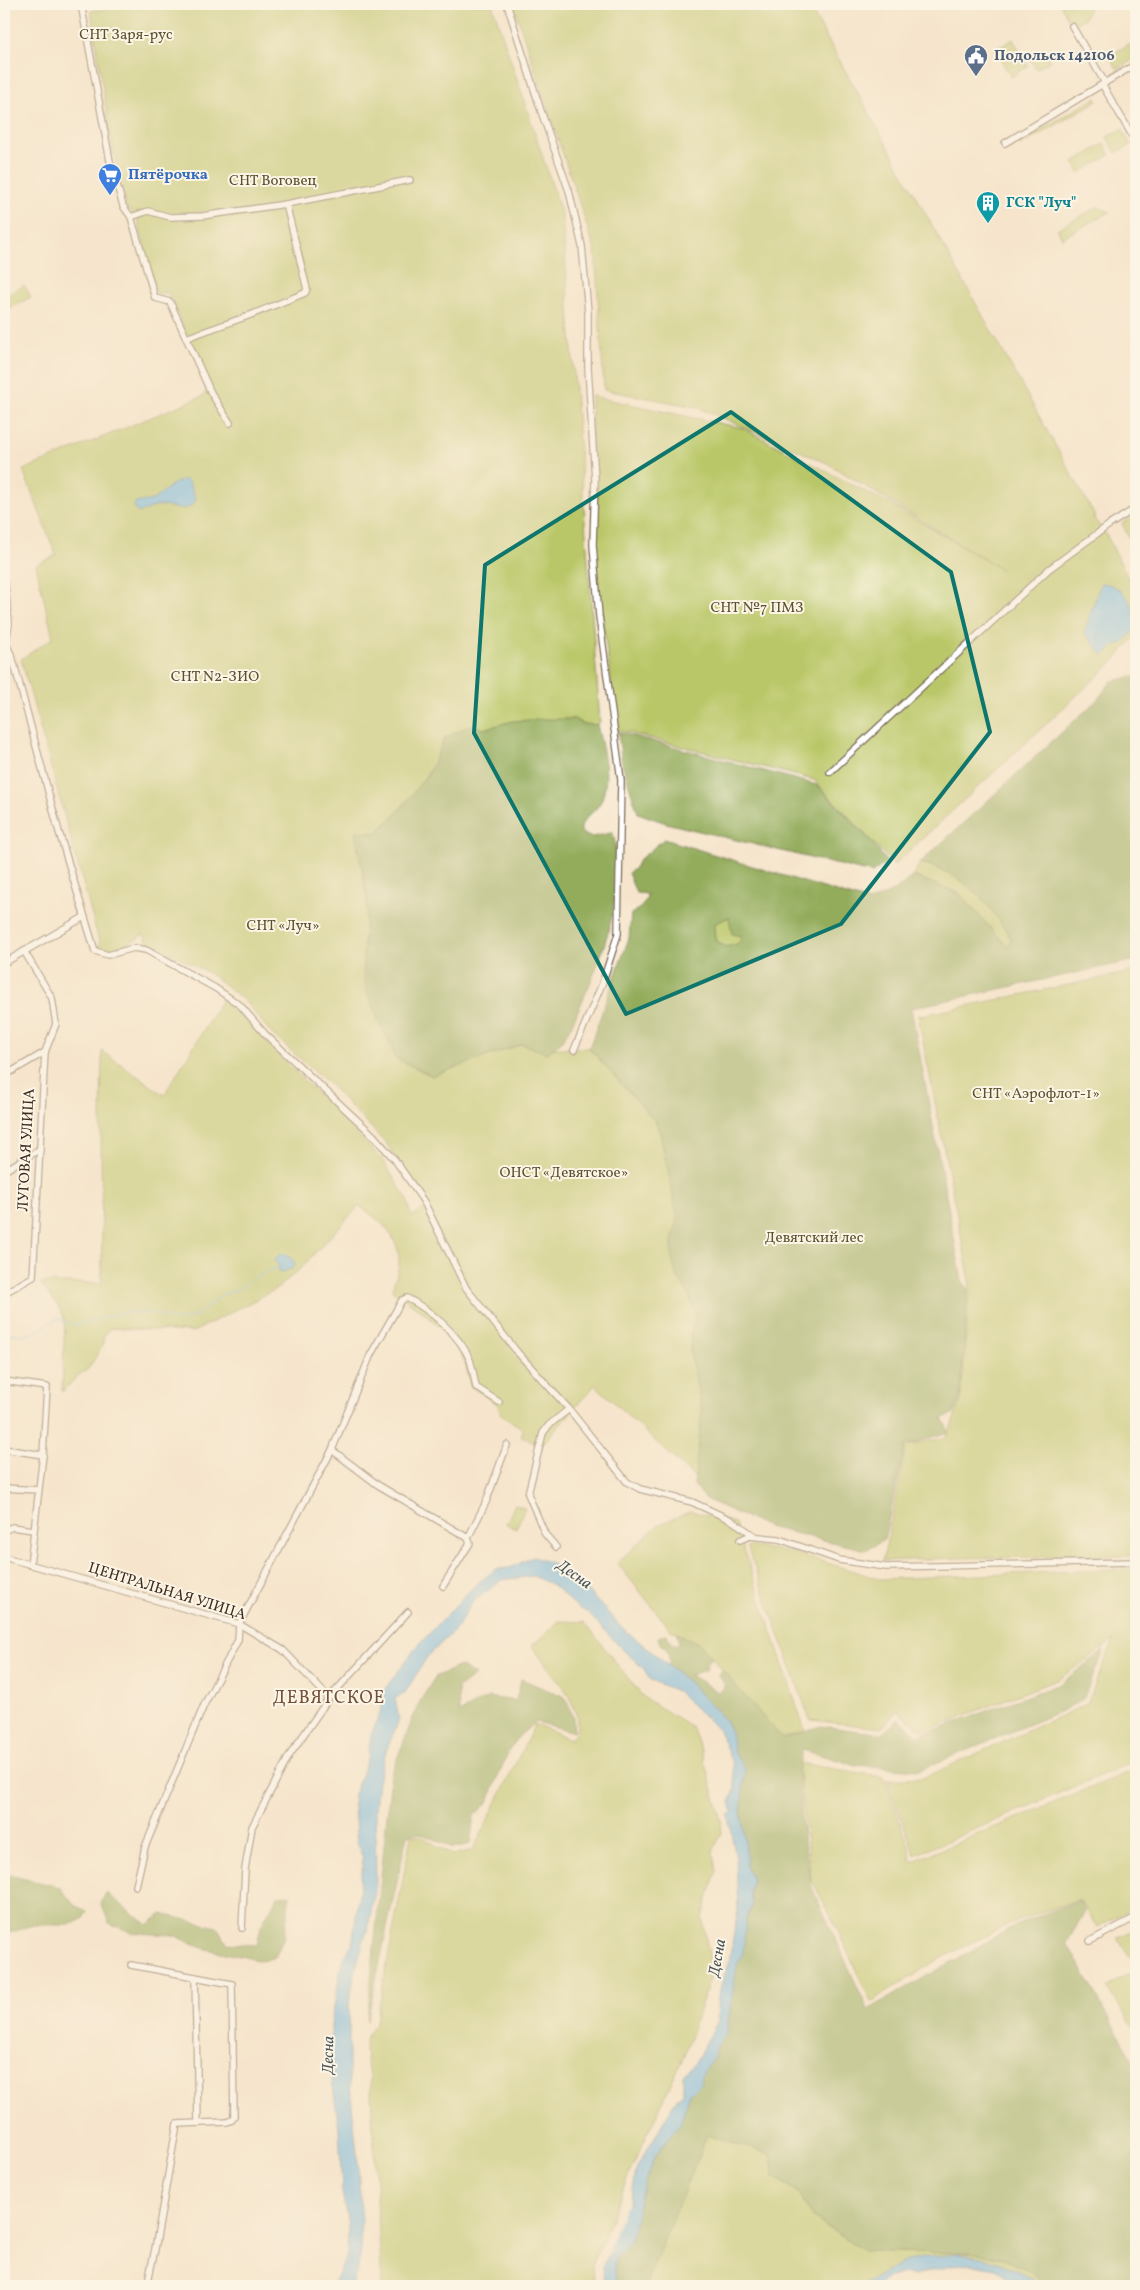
<svg xmlns="http://www.w3.org/2000/svg" width="1140" height="2290" font-family="Vollkorn,serif">
<style>
.green{fill:#bac768;stroke:#7a7843}
.forest{fill:#93ac5c;stroke:#676b3d;fill-rule:evenodd}
.water{fill:#6db8e6;stroke:#547182}
.lines{fill:none;stroke-linecap:round;stroke-linejoin:round}
.stream{stroke:#6db8e6;stroke-width:1}
.river{stroke:#6db8e6;stroke-width:9}
.minor-casing{stroke:#7c6b5b;stroke-width:8}
.secondary-casing{stroke:#7c6b5b;stroke-width:10}
.minor{stroke:#fff;stroke-width:5.5}
.secondary{stroke:#fff;stroke-width:8}
.marked{fill:none;stroke:#0f766e;stroke-width:4;stroke-linejoin:round}
.labels{text-anchor:middle;dominant-baseline:central;stroke-width:4;stroke-linejoin:round;paint-order:stroke}
.park-label{font-size:15px;fill:#5b5130;stroke:#fcf5e5}
.service-label{font-size:15px;font-weight:bold;fill:#4e5e75;stroke:#fcf5e5;text-anchor:start}
.shop-label{font-size:15px;font-weight:bold;fill:#366cbe;stroke:#fcf5e5;text-anchor:start}
.culture-label{font-size:15px;font-weight:bold;fill:#0d838f;stroke:#fcf5e5;text-anchor:start}
.street-label{font-size:15px;fill:#3b2a1e;stroke:#fcf5e5}
.water-label{font-size:16px;font-style:italic;fill:#4a555a;stroke:#fcf5e5}
.quarter-label{font-size:18px;letter-spacing:1px;fill:#734f3c;stroke:#fcf5e5}
</style>
<rect width="100%" height="100%" fill="#fcf5e5"/>
<filter id="ink" filterUnits="userSpaceOnUse"><feTurbulence type="fractalNoise" baseFrequency=".02" numOctaves="2"/><feDisplacementMap in="SourceGraphic" scale="10" xChannelSelector="R" yChannelSelector="G"/><feConvolveMatrix kernelMatrix="1 2 1 2 8 2 1 2 1" color-interpolation-filters="sRGB"/></filter>
<filter id="wash" filterUnits="userSpaceOnUse"><feTurbulence type="fractalNoise" baseFrequency=".0096" numOctaves="4" result="noise"/><feDisplacementMap in="SourceGraphic" scale="20" xChannelSelector="R" yChannelSelector="G"/><feGaussianBlur stdDeviation="1.12" result="paint"/><feColorMatrix in="noise" values="0 0 0 0 0 0 0 0 0 0 0 0 0 0 0 0 0 1.4 0 .05"/><feComposite in="paint" operator="in"/></filter>
<g filter="url(#wash)">
<rect width="100%" height="100%" fill="#f6e5cc"/>
<g class="green">
<path d="M136 4H492L562 215 600 722 597 725 583 724 574 719 513 721 484 729 457 732 444 739C431 775 405 807 376 833L355 831 367 901 365 983 376 1012 389 1040 395 1057 432 1076 522 1044 546 1053 555 1048H589L655 1121 659 1128 678 1218 676 1275 688 1293 696 1313 691 1334 690 1351 702 1411 695 1478 595 1385 541 1446 521 1436 523 1430 519 1426 501 1415 497 1404 470 1386C466 1339 427 1315 392 1290 394 1281 400 1268 399 1258 397 1234 378 1218 359 1206L300 1269 278 1288 193 1332 110 1328 104 1336 102 1347 88 1369 80 1374 62 1392 65 1321 59 1307 40 1283H102L101 1119 102 1051 164 1095 223 998 381 1158 407 1199 411 1217 429 1205 385 1142 330 1085 271 1033 246 1002 211 974 147 941 144 934C132 942 115 951 101 948L21 659 53 638 36 565 56 555 23 470 203 396 209 387 168 293H156L138 221 126 206 110 135 91 11Z"/>
<path d="M513 4H808L1095 516 1093 517 1106 534 1136 594V635L1115 660 894 865 814 780 618 730 595 567 591 396 742 428 890 504 1001 569 827 463 697 407 604 390 595 250Z"/>
<path d="M1060 4H1090L1085 18 1074 24H1071Z"/>
<path d="M1013 39 1028 66 1011 77 995 50Z"/>
<path d="M1129 44 1136 58 1117 69 1109 56Z"/>
<path d="M1044 51 1050 61 1036 69 1030 59Z"/>
<path d="M1096 98 1097 101 1020 146 1018 142Z"/>
<path d="M1122 129 1131 145 1116 153 1107 137Z"/>
<path d="M1104 144 1110 155 1079 173 1073 162Z"/>
<path d="M1098 207 1110 212 1062 238 1057 229Z"/>
<path d="M24 285 31 297 4 312V297Z"/>
<path d="M1136 515V554L1122 523Z"/>
<path d="M920 863C963 872 990 903 1011 939L1008 948 959 893 913 876Z"/>
<path d="M729 917 741 936V940L737 944 725 947 715 940 714 924Z"/>
<path d="M1136 971V1556L958 1558 883 1561 906 1446 947 1437 961 1401 970 1281 918 1016Z"/>
<path d="M515 1504 525 1508 516 1529 506 1524Z"/>
<path d="M691 1511 735 1523 805 1731 781 1738 700 1644 671 1630 617 1563 658 1525Z"/>
<path d="M747 1546 792 1552 879 1579 1136 1569V1760L915 1855 887 1780 923 1778 1087 1704 1114 1640 1059 1679 924 1731 897 1711 882 1728 810 1720Z"/>
<path d="M559 1621 584 1622 643 1697 692 1727 701 1750 721 1818 722 1833 713 1851 716 1872 702 1917 712 1972 684 2056 630 2172 591 2268 596 2286H382L370 2075C364 2057 361 2038 376 2022L411 1836H421L452 1855 473 1850 535 1724 570 1739 577 1732V1715L568 1694 532 1646Z"/>
<path d="M798 1763 884 1777 910 1850 911 1862 1136 1769V1906L1098 1927 1079 1899 1011 1923 937 1960 871 2002 831 1916 811 1879Z"/>
<path d="M1136 1928V1966L1118 1938Z"/>
<path d="M1136 1969V2031L1107 1988Z"/>
<path d="M707 2135 771 2154 774 2177 796 2190 813 2218 863 2250 886 2252 971 2253 1004 2258 1031 2273 1046 2286H1041L1015 2269 959 2254 862 2286H638L647 2280Z"/>
</g>
<g class="forest">
<path d="M1136 676V960L911 1008 962 1281 968 1288 960 1400 954 1414 942 1418 949 1432 905 1446 884 1540 866 1550 768 1527 707 1500 694 1485 702 1411 690 1351 691 1334 696 1313 688 1293 676 1275 672 1259V1242L678 1218 659 1128 655 1121 589 1048 629 938 631 914C640 909 646 904 647 894L636 893 628 873 635 868 639 860 664 839 869 902 895 890 913 876 959 894 1008 947 1011 939C990 903 963 872 920 863L1097 700 1112 681ZM729 917 732 934 741 936V940L737 944 726 947 715 940 714 924Z"/>
<path d="M546 719H574L583 724 597 725 598 729C603 752 611 778 601 801 596 813 579 819 581 832 591 842 601 833 613 833 626 891 605 952 581 1004 572 1023 566 1043 546 1053L522 1044 432 1076 395 1058C387 1032 370 1009 365 983 360 957 366 929 367 903 367 881 359 853 355 831L376 833 397 814 432 768 444 739 469 725 484 729 513 721Z"/>
<path d="M618 732 817 785 869 839 887 862 872 873 666 823 638 813 622 763Z"/>
<path d="M677 1633 700 1644 712 1658 706 1664 707 1669 690 1675 720 1693 725 1685 718 1674 722 1670 782 1738 821 1726 882 1734 899 1719 918 1736 1060 1684 1104 1650 1083 1699 1061 1711 919 1770 856 1765 802 1750 798 1773 803 1836 812 1888 868 2010 1014 1926 1079 1900 1085 1911 1067 1943 1136 2066V2286H1046L1031 2273 1004 2258 971 2253 886 2252 863 2250 813 2218 796 2190 774 2177 771 2154 707 2135 647 2281 638 2286H617L614 2265 616 2258 629 2244 638 2213 641 2193 655 2155 680 2124 690 2093 700 2083 704 2070 713 2059 716 2046 726 2036 737 1965 743 1953 746 1919 752 1906 750 1892 752 1879 746 1867 747 1858 741 1810 745 1769 734 1752 731 1732 725 1720 690 1683 668 1665 670 1662 667 1649 660 1644 658 1637 666 1634 672 1644H679Z"/>
<path d="M460 1666 475 1675 458 1688 459 1713 488 1697 516 1701 521 1679 565 1697 573 1716 574 1732 536 1722 520 1735 508 1752 488 1802 474 1816 470 1844 453 1848 420 1833 407 1835 367 2021 391 1774 419 1703 435 1677Z"/>
<path d="M4 1874 60 1887 74 1905 87 1911 83 1919 69 1925H33L4 1935Z"/>
<path d="M106 1893 148 1925 162 1914 217 1927 227 1943 257 1945 261 1926 278 1896 290 1895 284 1937 275 1957 262 1961 207 1949 173 1935 133 1933 109 1923 101 1903Z"/>
</g>
<g class="water">
<path d="M185 479 189 482 196 499C188 517 169 504 157 506 151 508 144 511 138 513L134 507 135 503 153 500 173 484Z"/>
<path d="M1101 583C1125 585 1136 606 1136 628L1123 643 1115 645 1104 656 1084 632Z"/>
<path d="M282 1253 292 1259 295 1264 293 1268 280 1273 278 1272 279 1266 274 1260Z"/>
<path d="M533 1557 551 1563 587 1590 621 1627 690 1683 725 1720 731 1732 734 1752 745 1769 741 1810 747 1858 746 1867 752 1879 750 1892 752 1906 746 1919 743 1953 737 1965 726 2036 716 2046 713 2059 704 2070 700 2083 690 2093 680 2124 655 2155 641 2193 638 2213 629 2244 616 2258 614 2265 617 2286H605L602 2267 622 2231 637 2167 678 2097 683 2093V2074L693 2066 718 2021 717 2001 724 1974 729 1962 738 1909 736 1859 728 1815 733 1813 730 1802 735 1790 733 1765 719 1730 677 1691 650 1680 644 1669 623 1650 587 1612 578 1608 553 1585 533 1576 502 1580 471 1603 457 1628 427 1657 404 1694 395 1698 399 1720 386 1751 378 1781 375 1810 376 1886 368 1927 356 1967 349 2004V2075L358 2163 361 2212 360 2256 353 2286H333L347 2255 348 2225 342 2192 339 2128 332 2079 331 2024 342 1962 352 1944 358 1904 363 1858 357 1844 353 1797 367 1759 371 1735 380 1713 384 1690 414 1650 472 1588 496 1569 510 1568Z"/>
<path d="M959 2254C994 2259 1012 2265 1041 2286H1019L995 2269 969 2264 949 2265 914 2276 900 2274 888 2278 879 2286H862L906 2260Z"/>
</g>
<g class="lines">
<path class="stream" d="M4 1333C33 1337 34 1334 58 1318L73 1325 126 1312 155 1314 180 1321 198 1315 220 1296 243 1287 250 1280 279 1266"/>
<path class="river" d="M614 2247 628 2210"/>
</g>
</g>
<g filter="url(#ink)">
<g class="lines">
<g class="minor-casing">
<g id="minor">
<path d="M81 4 110 161 123 206 131 217 155 298 170 302 211 393 230 423"/>
<path d="M507 4 542 114 569 191 582 246 588 312V368L595 480 593 545 599 616 621 780 618 934 602 984 574 1050"/>
<path d="M1072 26 1105 83"/>
<path d="M1103 86 1136 142"/>
<path d="M1005 143 1136 64"/>
<path d="M131 217 148 211 170 217 202 216 286 204 410 180"/>
<path d="M186 338 248 316 305 293 307 289 286 204"/>
<path d="M5 642 12 656 59 832 95 951 108 955 134 948 146 950 215 988 240 1005 265 1034 373 1135 395 1160 424 1202 466 1288 518 1353 569 1409 627 1482 640 1489 692 1502 731 1520 755 1536"/>
<path d="M830 772 1049 569 1109 525 1136 508"/>
<path d="M4 963 84 917"/>
<path d="M4 1076 45 1052"/>
<path d="M4 1171 40 1149"/>
<path d="M4 1293 33 1277 45 1052 56 1024 52 998 24 951"/>
<path d="M4 1381 47 1387 43 1455 30 1565"/>
<path d="M4 1449 43 1455"/>
<path d="M332 1450 371 1354 402 1300 407 1298C430 1310 460 1335 470 1360 473 1369 474 1378 476 1387L499 1402"/>
<path d="M4 1488 38 1490"/>
<path d="M4 1531 12 1527 33 1530"/>
<path d="M740 1540 749 1536 779 1539 839 1560 886 1567 1136 1562"/>
<path d="M556 1547 545 1534 528 1494 543 1433 549 1425 569 1409"/>
<path d="M4 1557 239 1624 283 1650 329 1698"/>
<path d="M443 1586 470 1543 468 1538"/>
<path d="M136 1886 145 1847 204 1705 238 1640 239 1624 332 1450 378 1485 468 1538 486 1502 507 1445"/>
<path d="M242 1928 245 1869 252 1827 289 1756 329 1698 408 1612"/>
<path d="M1090 1941 1136 1917"/>
<path d="M131 1965 232 1984 234 2116 232 2120 227 2122 177 2124 155 2249 147 2286"/>
<path d="M195 1977 198 2123"/>
</g>
</g>
<g class="secondary-casing">
<path id="secondary" d="M4 585 8 624 4 646"/>
</g>
<use href="#minor" class="minor"/>
<use href="#secondary" class="secondary"/>
</g>
</g>
<path d="M0 0H1140V2290H0ZM731 412 951 572 990 732 841 924 626 1014 474 733 485 565Z" fill="#f6e5cc" fill-opacity=".55" fill-rule="evenodd"/>
<path class="marked" d="M731 412 951 572 990 732 841 924 626 1014 474 733 485 565Z"/>
<defs>
<g id="civic-pin" transform="scale(1.25)"><path d="M0 17L-7.5 6A9.5 9.5 0 1 1 7.5 6Z" fill="#5c6f8a" stroke="#fcf5e5"/><path d="M-.6-6.5H3V-4.5H.6V-3L4-1V1h2V6H-6V1h2V-1L-.6-3ZM-1.2 2.5V6h2.4V2.5Z" fill="#fff"/></g>
<g id="supermarket-pin" transform="scale(1.25)"><path d="M0 17L-7.5 6A9.5 9.5 0 1 1 7.5 6Z" fill="#3f7fe0" stroke="#fcf5e5"/><path d="M-6-5.5h2.5l.6 2H6L4.5 2H-2.5L-4.4-4H-6ZM-1.5 3.2a1.3 1.3 0 1 0 .1 0ZM3 3.2a1.3 1.3 0 1 0 .1 0Z" fill="#fff"/></g>
<g id="building-pin" transform="scale(1.25)"><path d="M0 17L-7.5 6A9.5 9.5 0 1 1 7.5 6Z" fill="#0f9aa8" stroke="#fcf5e5"/><path d="M-4-6H4V6H1V3H-1V6H-4ZM-2.5-4.3h1.7v1.8h-1.7ZM.8-4.3h1.7v1.8H.8ZM-2.5-1h1.7V.8h-1.7ZM.8-1h1.7V.8H.8Z" fill="#fff"/></g>
</defs>
<g fill-rule="evenodd">
<use href="#civic-pin" x="976" y="56"/>
<use href="#supermarket-pin" x="110" y="175"/>
<use href="#building-pin" x="988" y="203"/>
</g>
<g class="labels">
<g class="park-label">
<text x="126" y="35">СНТ Заря-рус</text>
<text x="273" y="181">СНТ Воговец</text>
<text x="757" y="608">СНТ №7 ПМЗ</text>
<text x="215" y="677">СНТ N2-ЗИО</text>
<text x="283" y="926">СНТ «Луч»</text>
<text x="1036" y="1094">СНТ «Аэрофлот-1»</text>
<text x="564" y="1173">ОНСТ «Девятское»</text>
<text x="814" y="1238">Девятский лес</text>
</g>
<g class="service-label">
<text x="994" y="56">Подольск 142106</text>
</g>
<g class="shop-label">
<text x="128" y="175">Пятёрочка</text>
</g>
<g class="culture-label">
<text x="1006" y="203">ГСК "Луч"</text>
</g>
<g class="street-label">
<text transform="translate(27 1150) rotate(-87)">ЛУГОВАЯ УЛИЦА</text>
<text transform="translate(167 1592) rotate(17)">ЦЕНТРАЛЬНАЯ УЛИЦА</text>
</g>
<g class="water-label">
<text transform="translate(574 1575) rotate(35)">Десна</text>
<text transform="translate(718 1958) rotate(-80)">Десна</text>
<text transform="translate(329 2055) rotate(-89)">Десна</text>
</g>
<g class="quarter-label">
<text x="329" y="1698">ДЕВЯТСКОЕ</text>
</g>
</g>
<rect width="1140" height="2290" fill="none" stroke="#fcf5e5" stroke-width="20"/>
</svg>
